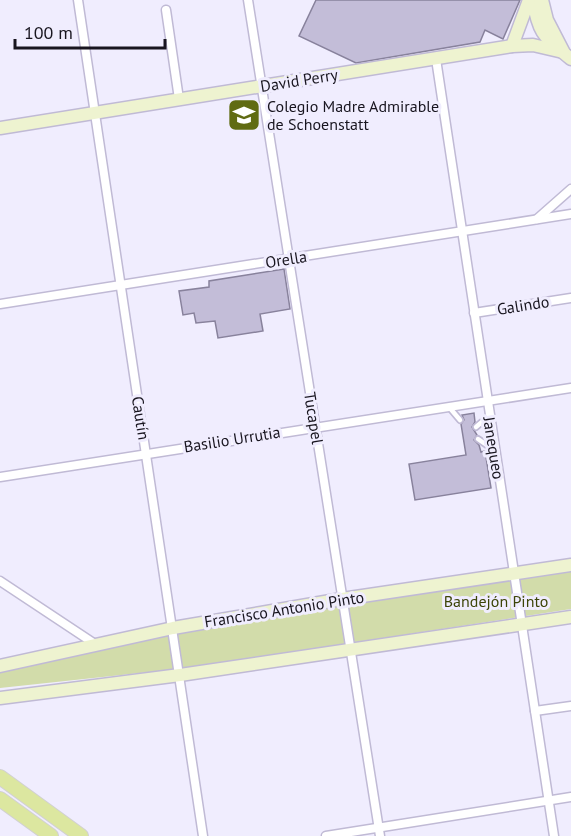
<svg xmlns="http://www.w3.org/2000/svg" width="571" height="836" font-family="'PT Sans',sans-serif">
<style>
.green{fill:#d2dcaa}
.building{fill:#c3bdd8;stroke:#88829c;stroke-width:1.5}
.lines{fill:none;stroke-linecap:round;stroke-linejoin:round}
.lane-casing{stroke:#c0bad5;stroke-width:8}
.street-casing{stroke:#c0bad5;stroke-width:11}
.secondary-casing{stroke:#c0bad5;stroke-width:15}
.primary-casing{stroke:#d1d0d2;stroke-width:16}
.lane{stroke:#fff;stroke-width:4.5}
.street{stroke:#fff;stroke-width:8}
.secondary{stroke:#eef3d0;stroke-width:12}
.primary{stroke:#dce7a0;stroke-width:14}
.labels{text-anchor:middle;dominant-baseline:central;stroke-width:6;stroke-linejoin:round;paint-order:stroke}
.street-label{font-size:16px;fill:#18151f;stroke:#f0edfe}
.poi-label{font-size:16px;fill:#18151f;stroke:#f0edfe;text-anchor:start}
.park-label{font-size:16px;fill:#3c4407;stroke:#f0edfe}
</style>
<rect width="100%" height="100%" fill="#f0edfe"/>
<path class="green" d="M571 569V609L196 667 0 688V671L198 628Z"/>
<g class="building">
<path d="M316 0H520L503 39 485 30 480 42 356 63 299 36Z"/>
<path d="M284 269 290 309 260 314 263 331 218 338 215 321 196 323 194 313 183 315 179 291 209 287V281Z"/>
<path d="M474 413 475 422 472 427 477 435 474 440 479 445 481 452 485 451 491 488 415 500 409 464 466 455 461 424 464 420 462 415Z"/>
</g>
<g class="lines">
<g class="lane-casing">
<g id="lane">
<path d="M449 407 460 420"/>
<path d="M476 427 489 416"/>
<path d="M478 439 494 450"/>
</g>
</g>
<g class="street-casing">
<g id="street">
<path d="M78 0 203 836"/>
<path d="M248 0 380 836"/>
<path d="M166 10 179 99"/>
<path d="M436 59 554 836"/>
<path d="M537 219 571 189"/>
<path d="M0 304 571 214"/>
<path d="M474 313 571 298"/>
<path d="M0 477 571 388"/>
<path d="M0 581 95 644"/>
<path d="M535 711 571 706"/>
<path d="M326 836 571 797"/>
</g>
</g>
<g class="secondary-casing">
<g id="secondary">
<path d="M533 0C539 36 545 37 571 59"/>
<path d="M542 0 547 20 563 51"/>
<path d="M512 46 529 0"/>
<path d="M0 128 512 46 533 45 563 52"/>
<path d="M0 666 173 628 342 599 571 565"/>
<path d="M0 698 180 675 571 617"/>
</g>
</g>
<g class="primary-casing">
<g id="primary">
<path d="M0 777 81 836"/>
<path d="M0 799 51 836"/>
</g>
</g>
<use href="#lane" class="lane"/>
<use href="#street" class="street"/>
<use href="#secondary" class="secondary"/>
<use href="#primary" class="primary"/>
</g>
<defs>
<g id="school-square" transform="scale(1.725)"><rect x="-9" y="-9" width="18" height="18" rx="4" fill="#606b12" stroke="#f0edfe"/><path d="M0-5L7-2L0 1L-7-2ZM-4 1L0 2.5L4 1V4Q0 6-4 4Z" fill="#fff"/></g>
</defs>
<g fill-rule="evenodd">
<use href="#school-square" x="244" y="115"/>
</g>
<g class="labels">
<g class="street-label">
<text transform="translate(299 80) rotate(-9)">David Perry</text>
<text transform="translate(286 259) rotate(-9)">Orella</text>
<text transform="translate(523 305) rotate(-9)">Galindo</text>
<text transform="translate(141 418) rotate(81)">Cautín</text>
<text transform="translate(314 418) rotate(81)">Tucapel</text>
<text transform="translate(232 439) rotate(-9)">Basilio Urrutia</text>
<text transform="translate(494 448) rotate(81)">Janequeo</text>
<text transform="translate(284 609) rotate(-9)">Francisco Antonio Pinto</text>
</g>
<g class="poi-label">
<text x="267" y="106">Colegio Madre Admirable<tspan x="267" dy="18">de Schoenstatt</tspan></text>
</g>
<g class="park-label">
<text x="496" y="601">Bandejón Pinto</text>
</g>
</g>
<path d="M15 39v9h150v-9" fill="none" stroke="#18151f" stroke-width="3"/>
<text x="24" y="39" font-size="18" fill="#18151f" stroke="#f0edfe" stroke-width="4.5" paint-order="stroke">100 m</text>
</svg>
